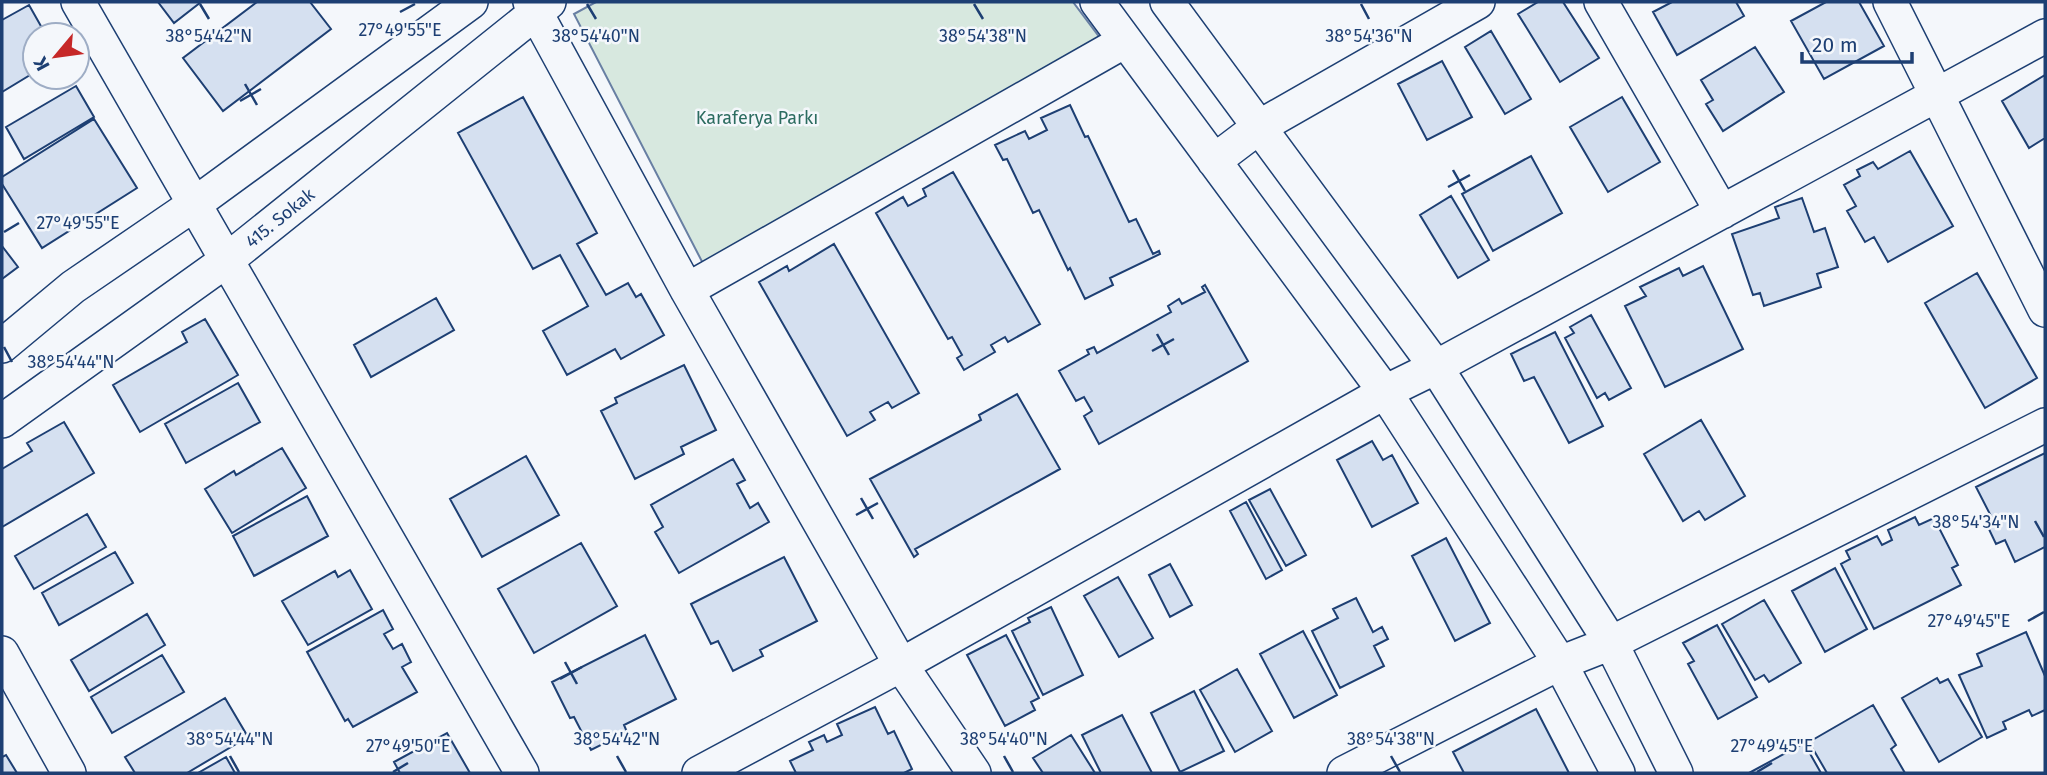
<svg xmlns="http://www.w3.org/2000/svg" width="2047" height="775" font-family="'Fira Sans',sans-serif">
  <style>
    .green { fill: #d7e8df; stroke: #687fa3; stroke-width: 2 }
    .building { fill: #d5e0f0; stroke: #1d3f73; stroke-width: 2 }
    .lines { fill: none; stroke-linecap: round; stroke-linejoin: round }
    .street-casing { stroke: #1d3f73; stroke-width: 36 }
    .street { stroke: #f4f7fb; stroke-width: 33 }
    .ticks { fill: none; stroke: #1d3f73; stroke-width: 2.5 }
    .labels { text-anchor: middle; stroke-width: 5; stroke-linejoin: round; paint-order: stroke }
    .park-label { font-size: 18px; fill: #2c6c60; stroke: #f4f7fb }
    .street-label { font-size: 18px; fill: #1d3f73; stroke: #f4f7fb }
    .ticks-label { font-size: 18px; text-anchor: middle; fill: #1d3f73; stroke: #f4f7fb; stroke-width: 5; stroke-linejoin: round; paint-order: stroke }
  </style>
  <rect width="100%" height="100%" fill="#f4f7fb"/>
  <path class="green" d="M596,2H1073L1109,50L710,277L574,14Z"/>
  <path class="building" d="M158,2H201L174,23Z
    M257,2H310L331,29L223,111L183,58Z
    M1538,2H1563L1599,58L1560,82L1518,14Z
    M1672,2H1736L1744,16L1677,55L1653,12Z
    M1826,2H1859L1884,46L1824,79L1791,21Z
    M29,5L46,35H35V72L2,92V20Z
    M1491,31L1531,99L1505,114L1465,47Z
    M1755,47L1784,92L1723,131L1706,104L1713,100L1701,80Z
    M1442,61L1472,117L1427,140L1398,84Z
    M2045,75V138L2029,148L2002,101Z
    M76,86L94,117L24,159L6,127Z
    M523,97L597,233L577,244L606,295L628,283L636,297L641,294L664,335L621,359L615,349L567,375L543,331L588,306L560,255L533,269L458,133Z
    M1622,97L1660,162L1608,192L1570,127Z
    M1070,105L1085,137L1088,136L1129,222L1136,219L1153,254L1159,251L1160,254L1110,278L1113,285L1085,299L1070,268L1068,270L1039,210L1033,213L1007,159L1003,160L995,145L1025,131L1029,139L1047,130L1041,118Z
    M94,119L137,188L42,248L2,184V177Z
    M1910,151L1953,226L1888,262L1874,237L1865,242L1847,211L1856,206L1844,185L1860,176L1857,170L1873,162L1878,169Z
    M1531,156L1562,213L1493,251L1462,194Z
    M953,172L1040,324L1008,342L1005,337L991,345L995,352L964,370L957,358L962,355L952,337L948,339L876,213L903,197L908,206L926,196L923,189Z
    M1451,196L1489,260L1458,278L1420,215Z
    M1802,198L1814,232L1825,228L1838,267L1817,274L1821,287L1764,306L1760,293L1753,295L1732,234L1779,218L1775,207Z
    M834,244L919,393L892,408L888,402L870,412L875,420L847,436L759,282L787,266L789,271Z
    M2,246L18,267L2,279Z
    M1703,266L1743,349L1665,387L1625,306L1646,296L1640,287L1679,268L1683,276Z
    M1977,273L2037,378L1985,408L1925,303Z
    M1205,285L1248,361L1099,444L1084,416L1092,411L1084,397L1076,401L1059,371L1089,354L1087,350L1094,347L1097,353L1171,312L1168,306L1179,299L1182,304L1205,292L1202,287Z
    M436,298L454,330L371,377L354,345Z
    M1591,315L1631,388L1609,400L1605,393L1597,398L1565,338L1574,333L1570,327Z
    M205,319L238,375L140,432L113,385L187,342L182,332Z
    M1555,332L1603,426L1569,443L1534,377L1524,381L1511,354Z
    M684,365L716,430L681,447L684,454L635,479L601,411L617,403L615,398Z
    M238,383L260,422L186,463L165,424Z
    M1017,394L1060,469L915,549L918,554L914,557L870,479L981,420L979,415Z
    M1701,420L1745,496L1705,520L1699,511L1683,521L1644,454Z
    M64,422L94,473L2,527V469L32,451L27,443Z
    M1372,441L1383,460L1392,455L1418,503L1372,527L1337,460Z
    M282,448L306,488L232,533L205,489L234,471L236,475Z
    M2045,453V547L2015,562L2005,540L1996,544L1987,525L1994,522L1976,487Z
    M526,456L559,515L482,557L450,499Z
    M733,459L745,480L737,484L750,508L758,503L769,522L679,573L655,532L663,527L651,505Z
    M1270,489L1306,555L1286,566L1249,500Z
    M307,496L328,536L254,576L233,536Z
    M1246,502L1282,570L1266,579L1230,511Z
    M87,514L106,547L34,589L15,556Z
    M1915,517L1919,525L1934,518L1958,565L1952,568L1961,585L1874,629L1841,564L1850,559L1846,551L1877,536L1882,545L1892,540L1888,530Z
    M1446,538L1490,623L1455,641L1412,556Z
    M581,543L617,606L534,653L498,589Z
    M115,552L133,583L59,625L42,593Z
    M784,557L817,621L760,650L763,656L733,671L718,641L711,644L691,604Z
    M1170,564L1192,605L1170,617L1149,575Z
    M1835,568L1867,629L1825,652L1792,591Z
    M350,570L372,609L308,645L282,601L335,571L338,577Z
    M1118,577L1153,638L1119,657L1084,596Z
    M1356,598L1373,632L1382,627L1388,639L1374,646L1384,666L1340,688L1312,631L1338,618L1333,609Z
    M1764,600L1801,663L1769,682L1764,675L1755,680L1722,624Z
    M1051,607L1083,675L1043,695L1012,631L1030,622L1028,618Z
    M383,610L393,629L384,634L393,649L402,644L411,662L402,667L417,692L353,727L348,719L345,721L307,652Z
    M147,614L165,645L89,691L71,660Z
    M1717,625L1757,697L1718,719L1688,664L1694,661L1683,643Z
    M1303,631L1337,695L1294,718L1260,654Z
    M2026,632L2045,676V710L2032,716L2029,710L2003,722L2006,729L1987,738L1959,675L1982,666L1977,654Z
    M645,635L676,699L624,725L627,732L591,750L574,717L570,718L552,682Z
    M1006,635L1039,698L1031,702L1035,710L1005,726L967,655Z
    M162,655L184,692L112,733L91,697Z
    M1237,669L1272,731L1235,752L1200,690Z
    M1937,678L1940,683L1948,679L1982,737L1939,762L1902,698Z
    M1194,691L1224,751L1180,772L1151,713Z
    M225,698L248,737L187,773H135L125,757Z
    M1873,705L1896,745L1891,749L1905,773H1827L1809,742Z
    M875,707L888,734L894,731L912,769L904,773H796L790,761L813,750L809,742L824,735L827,742L842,735L837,724Z
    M1536,709L1569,773H1464L1453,752Z
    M1122,715L1152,773H1101L1082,735Z
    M447,733L470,773H400L394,762Z
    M1071,735L1095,773H1043L1033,758Z
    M1804,743L1821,773H1749Z
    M6,755L17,773H2V757Z
    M226,757L235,773H198Z"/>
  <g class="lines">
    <g class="street-casing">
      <path id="street" d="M78,2L522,773
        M530,2L687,290L901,665L974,773
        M1097,2L1385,392L1560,663L1618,773
        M1167,2L1436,367L1611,643L1676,773
        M1601,2L1722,212
        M1890,2L2045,310
        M1214,161L1259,127L1478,2
        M687,290L1125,41
        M2,346L73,287L196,203L471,2
        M2,421L227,260L549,2
        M2,653L69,773
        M699,773L901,665L1385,392L1436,367L2045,36
        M1344,773L1560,663L1611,643L2045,425"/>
    </g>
    <use href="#street" class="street"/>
  </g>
  <path class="ticks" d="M200,4L209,19M587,4L596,19M974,4L983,19M1361,4L1369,19M400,12L415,4M245,84L257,105M240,101L261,89M1453,170L1465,191M1448,187L1470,175M4,232L19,223M1157,334L1169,355M4,347L12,362M1152,351L1174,339M861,498L873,519M856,515L878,503M2035,521L2044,537M2028,621L2044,612M565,662L577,684M560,679L582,667M230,756L239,772M617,756L626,772M1004,756L1013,772M1391,756L1400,772M393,772L408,763M1757,772L1772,763"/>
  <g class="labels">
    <g class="park-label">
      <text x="757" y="124">Karaferya Parkı</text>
    </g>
    <g class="street-label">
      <text transform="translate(280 218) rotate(-39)" y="6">415. Sokak</text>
    </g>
  </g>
  <g class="ticks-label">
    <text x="400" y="36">27°49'55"E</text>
    <text x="209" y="42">38°54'42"N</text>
    <text x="596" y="42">38°54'40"N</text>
    <text x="983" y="42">38°54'38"N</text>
    <text x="1369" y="42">38°54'36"N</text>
    <text x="78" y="229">27°49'55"E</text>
    <text x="71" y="368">38°54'44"N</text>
    <text x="1976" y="528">38°54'34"N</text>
    <text x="1969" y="627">27°49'45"E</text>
    <text x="230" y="745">38°54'44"N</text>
    <text x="617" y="745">38°54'42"N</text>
    <text x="1004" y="745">38°54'40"N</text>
    <text x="1391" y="745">38°54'38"N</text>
    <text x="408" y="752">27°49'50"E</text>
    <text x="1772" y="752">27°49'45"E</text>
  </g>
  <rect width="2047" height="775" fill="none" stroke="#1d3f73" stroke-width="7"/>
  <g transform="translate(56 56) rotate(241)"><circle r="33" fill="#f4f7fb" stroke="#9eadc5" stroke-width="2"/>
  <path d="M0-5L12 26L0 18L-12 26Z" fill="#c62828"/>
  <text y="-10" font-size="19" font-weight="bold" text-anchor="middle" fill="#1d3f73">K</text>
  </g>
  <path d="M1802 52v10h110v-10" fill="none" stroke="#1d3f73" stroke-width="3.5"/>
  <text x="1812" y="52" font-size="21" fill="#1d3f73" stroke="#f4f7fb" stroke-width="5" paint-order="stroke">20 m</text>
</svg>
